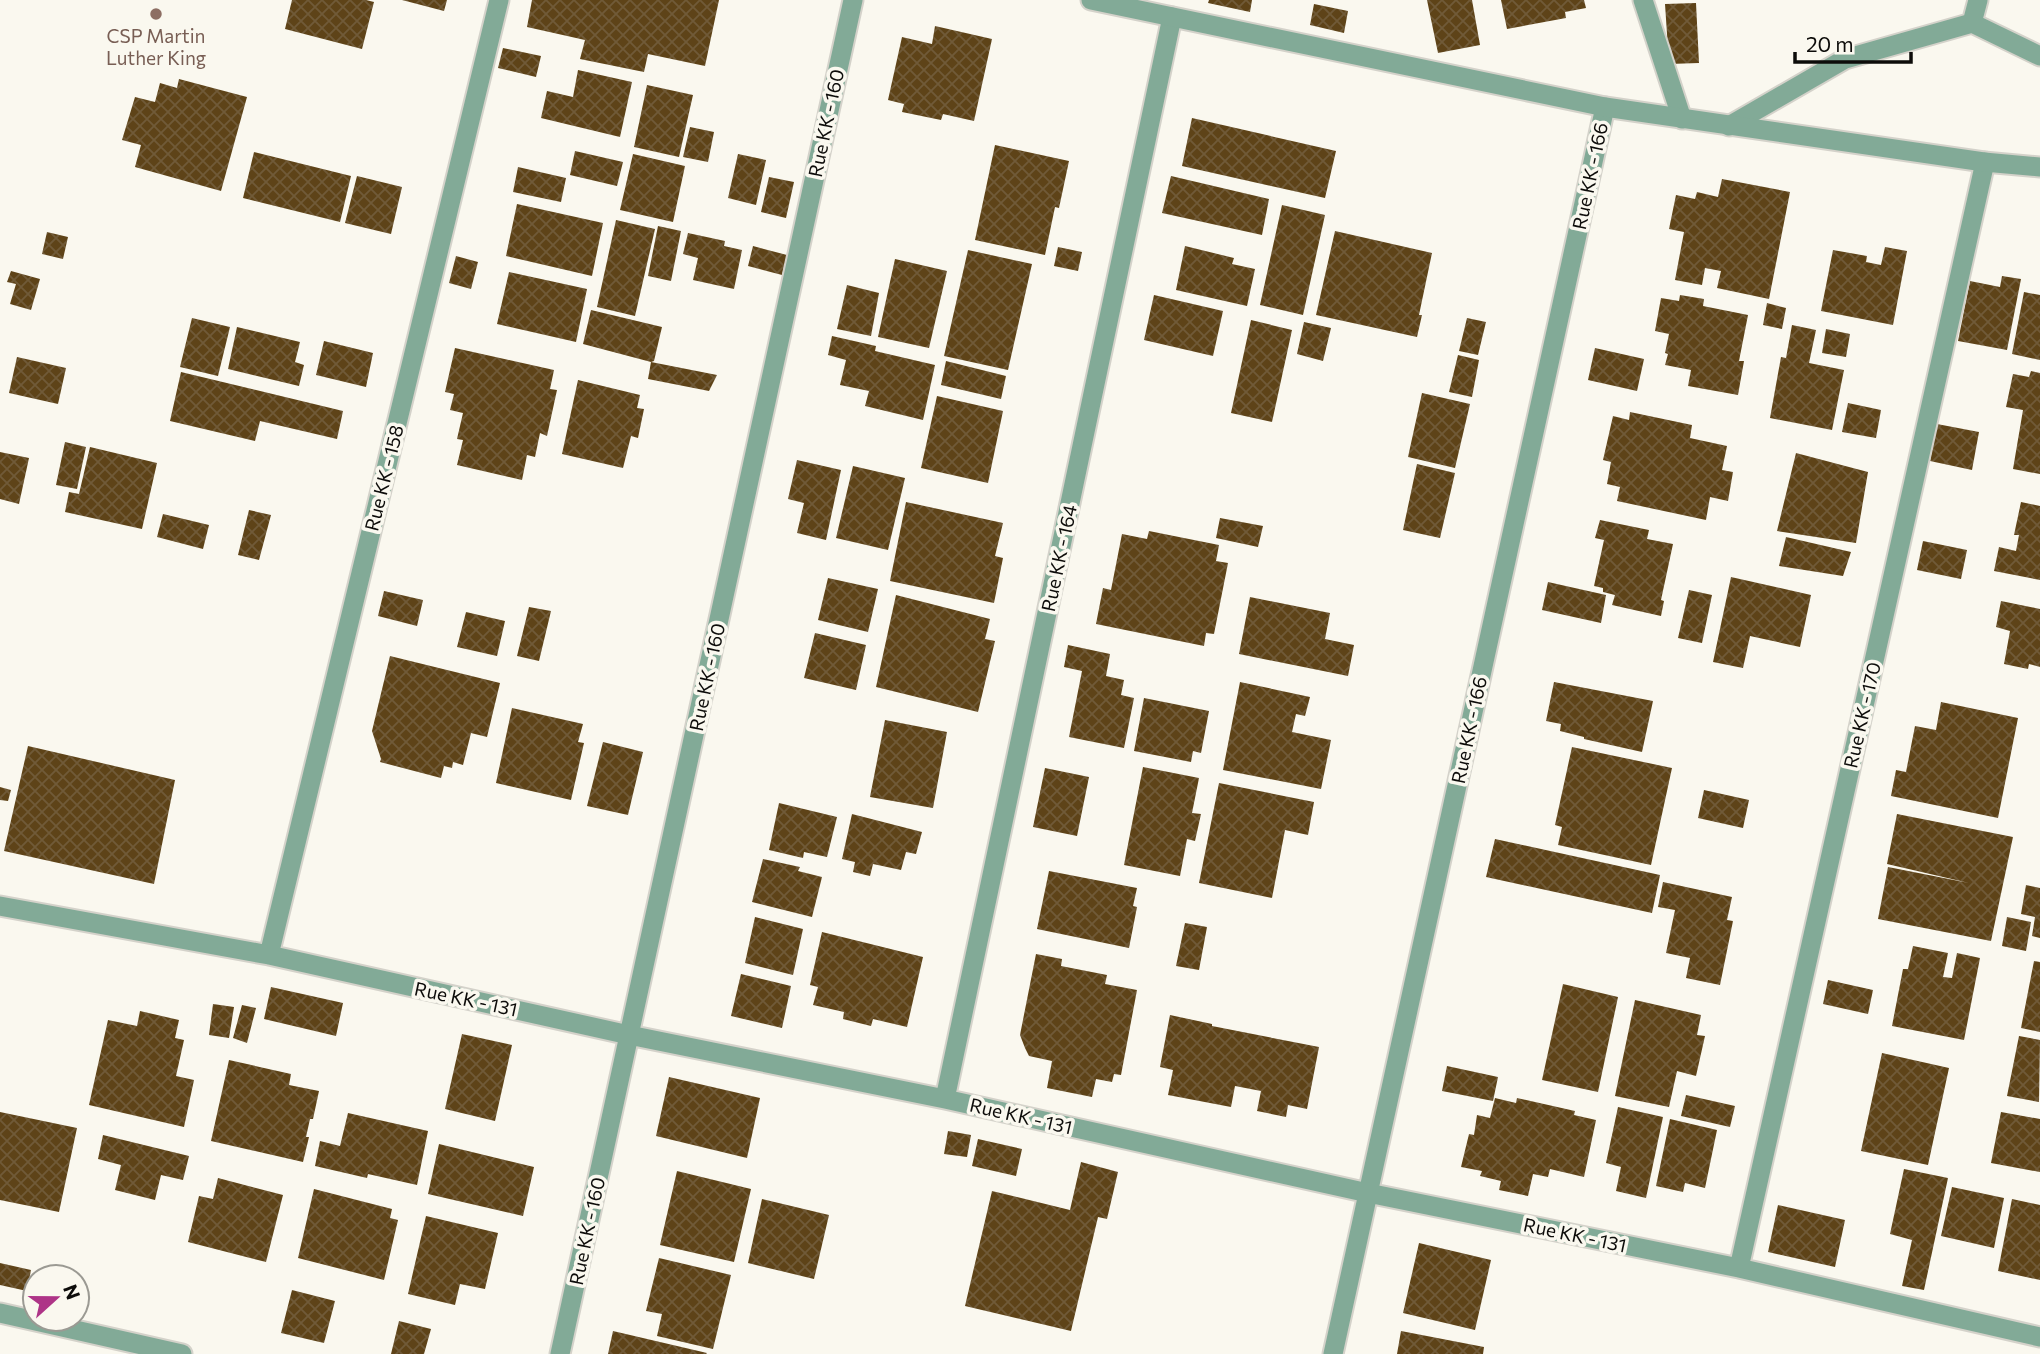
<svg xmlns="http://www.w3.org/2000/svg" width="2040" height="1354" font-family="Commissioner,sans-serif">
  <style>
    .building { fill: url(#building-cross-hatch) }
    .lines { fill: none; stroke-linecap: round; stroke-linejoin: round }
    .minor-casing { stroke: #d4d2ca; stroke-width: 23 }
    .tertiary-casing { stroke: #d4d2ca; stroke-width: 23 }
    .minor { stroke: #82aa97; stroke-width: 19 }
    .tertiary { stroke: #82aa97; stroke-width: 19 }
    .education-dot { fill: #8d6e63; stroke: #faf8ef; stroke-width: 2.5 }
    .labels { text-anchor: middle; stroke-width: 7; stroke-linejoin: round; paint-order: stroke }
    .education-label { font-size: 19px; fill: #785e54; stroke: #faf8ef }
    .street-label { font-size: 19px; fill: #0d0c0a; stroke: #faf8ef }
  </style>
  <defs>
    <pattern id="building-cross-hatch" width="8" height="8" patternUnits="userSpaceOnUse" patternTransform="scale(1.75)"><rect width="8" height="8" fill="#5e4318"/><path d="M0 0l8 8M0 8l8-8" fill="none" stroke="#705a38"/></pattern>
  </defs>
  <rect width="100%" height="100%" fill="#faf8ef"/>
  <path class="building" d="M292,0H366L374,2L362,49L285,29Z
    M402,0H447L444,11Z
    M532,0H719L705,66L648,54L644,72L580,59L585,40L527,27Z
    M1209,0H1252L1250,12L1208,3Z
    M1427,0H1472L1480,45L1438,53Z
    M1501,0H1584L1586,8L1565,12L1566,18L1507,29Z
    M1696,3L1699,63L1669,64L1665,4Z
    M1314,4L1348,11L1344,33L1310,25Z
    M935,26L992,39L974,121L943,114L941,120L902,112L904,104L888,100L902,37L932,44Z
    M503,48L541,56L536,77L498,68Z
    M578,70L632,82L620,137L541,118L547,91L573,97Z
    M179,79L247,97L221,191L135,167L141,145L122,140L135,97L155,102L160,83L177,88Z
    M647,85L693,95L679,157L634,147Z
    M1192,118L1336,151L1325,198L1182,166Z
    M690,127L714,132L708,162L683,157Z
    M995,145L1069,161L1059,208L1055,207L1045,255L975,240Z
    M575,151L623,162L617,186L570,175Z
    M254,152L351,176L340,222L243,198Z
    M633,154L685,166L673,222L620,210Z
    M738,154L766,160L756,205L728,198Z
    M518,167L566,178L561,202L513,192Z
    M357,176L402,187L391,234L345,223Z
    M1171,176L1269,199L1262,235L1162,213Z
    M769,177L794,182L786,218L761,212Z
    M1722,179L1790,192L1769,299L1717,288L1721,271L1705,268L1702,285L1675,280L1684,232L1669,229L1676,195L1695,199L1697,192L1718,197Z
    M517,204L603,223L592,276L506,256Z
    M1282,205L1325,215L1303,315L1260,305Z
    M616,220L655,229L635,316L597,307Z
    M658,226L681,231L671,281L648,276Z
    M1335,231L1432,253L1419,315H1422L1417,337L1316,315Z
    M47,232L68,237L63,259L42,254Z
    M688,233L725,241L724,246L742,250L734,289L693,280L698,258L683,254Z
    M753,246L787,255L782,275L748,266Z
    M1185,246L1234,258L1232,264L1255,269L1247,306L1176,290Z
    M1058,247L1082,252L1078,271L1054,266Z
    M1885,247L1907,251L1893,325L1821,311L1833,250L1867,256L1866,262L1881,265Z
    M968,250L1032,264L1008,370L944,356Z
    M456,256L478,262L471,289L449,283Z
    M895,259L947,271L929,348L878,337Z
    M11,271L40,279L31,310L10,304L16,284L7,282Z
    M509,272L587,289L576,342L497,324Z
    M2002,276L2021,279L2007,350L1958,341L1970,281L2000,287Z
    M847,285L879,293L871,336L837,329Z
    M2024,292L2040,295V360L2012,354Z
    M1154,295L1223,311L1213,356L1144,340Z
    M1680,295L1704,299L1703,306L1748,315L1739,361H1744L1738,395L1688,386L1691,370L1665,365L1668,354L1665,353L1669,334L1655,331L1661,298L1679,301Z
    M1767,303L1786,308L1782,329L1763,325Z
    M591,310L662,327L654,361L651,362L583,344Z
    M192,318L230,327L218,376L180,367Z
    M1467,318L1486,322L1478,355L1459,351Z
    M1251,320L1292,330L1272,422L1231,413Z
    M1304,322L1331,328L1323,361L1297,354Z
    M1792,325L1816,330L1809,363L1844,370L1832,430L1770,418L1781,357L1786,358Z
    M237,327L300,342L295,362L304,365L299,386L228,369Z
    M1826,329L1850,334L1846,357L1822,353Z
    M832,336L876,346L875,351L935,365L923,420L865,406L869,391L840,385L846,360L828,355Z
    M324,341L373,353L366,387L316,375Z
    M455,348L554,370L550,389L557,390L547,436L540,433L535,457L527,455L522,480L457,465L463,440L457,439L463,413L450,410L454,394L445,392Z
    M1595,348L1644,359L1637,391L1588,380Z
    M1458,355L1479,360L1472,397L1449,392Z
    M17,357L66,368L58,404L9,393Z
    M946,361L1006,376L1001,399L941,385Z
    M651,362L717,375L709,391L648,379Z
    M2031,371L2040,373V474L2013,469L2023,410L2006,407L2013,374L2029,377Z
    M181,372L343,411L337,439L260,421L255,441L170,421Z
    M578,380L640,395L637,408L644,409L638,438L631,436L623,468L562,454Z
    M1422,393L1470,404L1455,468L1408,457Z
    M937,396L1003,411L988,483L921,468Z
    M1848,403L1881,410L1876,438L1842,432Z
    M1630,412L1692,425L1690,438L1727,446L1722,470L1733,472L1728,501L1710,497L1706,520L1617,501L1620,487L1607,484L1611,462L1603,460L1613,416L1629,420Z
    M1937,424L1979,432L1972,470L1930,461Z
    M65,442L86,447L77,489L56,485Z
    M90,447L157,463L142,529L65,512L69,492L79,494Z
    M0,452L29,458L19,504L0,499Z
    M1796,453L1868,472L1856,543L1777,531Z
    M797,460L841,470L826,540L797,533L804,503L788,499Z
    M1417,464L1455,473L1440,538L1403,530Z
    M853,466L905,478L888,550L836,538Z
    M906,502L1003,523L995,556L1003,558L994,603L890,581Z
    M2021,502L2040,506V580L1994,571L1999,547L2016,551L2019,535H2014Z
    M249,510L271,515L259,560L238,555Z
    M163,514L209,525L203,549L157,537Z
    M1220,518L1263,526L1258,547L1216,538Z
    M1600,520L1649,530L1647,539L1673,544L1661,600L1664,601L1661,616L1612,605L1615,595L1603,592V588L1594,586L1604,540L1595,538Z
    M1149,531L1219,545L1216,561L1228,563L1214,634L1206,633L1204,646L1096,624L1103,588L1111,590L1122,534L1147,539Z
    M1786,537L1851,552L1843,576L1779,566Z
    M1923,541L1967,550L1961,579L1917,570Z
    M1731,577L1811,595L1800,647L1750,636L1743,668L1713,662Z
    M828,578L878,589L868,632L818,620Z
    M1548,582L1606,595L1601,623L1542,610Z
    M1689,590L1712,595L1702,643L1678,638Z
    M384,591L423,600L417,626L378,616Z
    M896,595L990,619L985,639L995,641L978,712L876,687Z
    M1250,597L1330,613L1325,639L1354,645L1348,676L1239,654Z
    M2001,601L2040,609V667L2029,664L2028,669L2004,664L2010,631L1996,627Z
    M529,607L551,611L539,661L517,656Z
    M466,612L505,621L497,656L457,647Z
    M815,633L866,645L856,690L804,678Z
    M1068,645L1110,654L1106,676L1124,680L1121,695L1134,698L1124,748L1069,737L1082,671L1064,667Z
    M390,656L500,683L487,737L471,733L463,765L453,762L452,768L444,766L441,778L380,762L381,759L372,731Z
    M1240,682L1310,697L1305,716L1296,714L1292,732L1331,740L1321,789L1223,770Z
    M1554,682L1653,701L1642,752L1584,739V737L1560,731L1561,724L1546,721Z
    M1144,698L1209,711L1201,753L1193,751L1191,762L1134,751Z
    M1941,702L2018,718L1998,818L1891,796L1896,770L1906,772L1915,726L1936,730Z
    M512,708L583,724L578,742L584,743L571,800L496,783Z
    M885,720L947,732L933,808L870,797Z
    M603,742L643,752L628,815L587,806Z
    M28,746L175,780L154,884L4,851Z
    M1572,747L1672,768L1651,865L1558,845L1562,827L1555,825Z
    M1143,767L1199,778L1192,813L1201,814L1195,841L1187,839L1180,876L1124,865Z
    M1045,768L1089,777L1077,836L1033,827Z
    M1219,783L1314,802L1308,835L1285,830L1272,898L1199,883Z
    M0,787L11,790L8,801L0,800Z
    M1704,790L1749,800L1743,828L1698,818Z
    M779,803L837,817L827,857L804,852L803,858L769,850Z
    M852,814L922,832L916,854L906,852L901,870L873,864L870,876L853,872L855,862L842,859Z
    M1897,814L2013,837L1991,941L1878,919L1888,867L1969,883L1887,864Z
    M1495,839L1660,875L1652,913L1486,877Z
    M763,859L800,867L798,871L822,877L812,917L752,902Z
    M1049,871L1137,888L1133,906L1137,907L1129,948L1037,929Z
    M1663,882L1732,897L1727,920L1733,921L1720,985L1686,978L1690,958L1666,953L1675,910L1658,907Z
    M2026,885L2040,888V938L2032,936L2035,917L2021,914Z
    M755,917L803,929L793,975L745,963Z
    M2007,917L2031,922L2026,951L2002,946Z
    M1185,923L1207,927L1199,970L1176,966Z
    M822,932L923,957L907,1027L873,1019L871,1026L843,1019L844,1012L813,1005L818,987L810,985Z
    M1913,946L1948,953L1943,977L1952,978L1957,953L1980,958L1964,1040L1892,1026L1903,969H1908Z
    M1036,954L1062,959L1061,966L1107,975L1105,984L1137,990L1121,1075L1114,1074L1112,1082L1096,1079L1092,1097L1047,1088L1052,1061L1029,1056L1025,1048L1020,1035Z
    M2034,961L2040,962V1032L2021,1028Z
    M741,974L791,986L782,1028L731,1016Z
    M1828,980L1873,990L1868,1014L1823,1004Z
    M1563,984L1618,997L1598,1092L1542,1080Z
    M271,987L343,1003L336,1036L264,1019Z
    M1635,1000L1701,1015L1697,1035L1705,1036L1696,1076L1677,1071L1669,1107L1615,1096Z
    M213,1004L234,1007L229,1038L209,1035Z
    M242,1005L256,1008L247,1043L233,1038Z
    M140,1011L179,1020L175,1038L184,1040L176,1076L194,1080L184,1127L89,1105L108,1020L137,1026Z
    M1170,1015L1212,1024V1026L1319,1047L1307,1109L1288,1105L1286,1117L1257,1111L1261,1091L1235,1086L1231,1107L1168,1095L1173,1070L1160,1067Z
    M462,1034L512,1045L495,1121L445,1109Z
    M2019,1036L2040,1040L2039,1102L2007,1096Z
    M1882,1053L1949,1068L1928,1165L1861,1151Z
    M229,1060L291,1074L289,1085L319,1091L313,1119H310L306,1137H309L303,1162L211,1141Z
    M1447,1066L1498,1077L1493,1101L1442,1091Z
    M669,1077L760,1098L747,1158L656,1136Z
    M1686,1095L1735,1106L1730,1127L1681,1116Z
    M1495,1098L1516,1103L1517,1098L1575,1111L1574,1115L1596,1120L1584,1177L1550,1169L1548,1177L1533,1174L1528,1196L1499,1190L1501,1181L1480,1176L1482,1171L1461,1167L1469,1134L1474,1135L1477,1115L1490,1118Z
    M1618,1107L1663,1117L1646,1198L1616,1191L1621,1167L1606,1163Z
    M0,1112L77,1128L59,1212L0,1200Z
    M2001,1112L2040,1119V1172L1991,1163Z
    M348,1113L428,1131L417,1185L368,1174L367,1178L315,1166L320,1141L340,1146Z
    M1670,1119L1717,1130L1705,1188L1685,1183L1683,1192L1656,1186Z
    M948,1131L971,1135L967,1157L944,1154Z
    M103,1135L189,1156L183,1180L161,1175L155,1200L115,1190L121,1165L98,1159Z
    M978,1139L1022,1149L1016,1176L972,1166Z
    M439,1144L534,1167L523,1216L428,1194Z
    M1081,1162L1118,1172L1107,1219L1098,1217L1071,1331L965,1306L992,1191L1070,1210Z
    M1904,1169L1948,1178L1924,1290L1902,1286L1912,1240L1890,1234Z
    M677,1171L751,1189L734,1262L660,1245Z
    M218,1178L283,1195L266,1262L188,1242L199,1196L213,1199Z
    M1952,1187L2004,1198L1994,1248L1941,1236Z
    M314,1189L392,1209L390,1218L398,1220L384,1280L298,1258Z
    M762,1199L829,1215L814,1279L748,1263Z
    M2012,1199L2040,1205V1280L1998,1271Z
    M1778,1205L1845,1220L1835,1267L1768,1252Z
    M426,1216L498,1233L485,1289L460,1284L455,1305L408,1294Z
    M1419,1243L1491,1260L1475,1330L1403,1313Z
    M659,1258L731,1275L713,1349L657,1336L662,1314L646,1311Z
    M0,1263L31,1270L27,1291L0,1285Z
    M292,1290L335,1301L324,1343L281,1333Z
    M399,1321L431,1329L424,1354H391Z
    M613,1331L707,1353L706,1354H608Z
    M1401,1331L1484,1347L1483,1354H1397Z"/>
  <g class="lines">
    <g class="minor-casing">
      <path id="minor" d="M1643,0L1682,119
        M1972,23L2040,56
        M1729,126L1845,59L1972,23L1978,0
        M0,906L269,955L629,1035L945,1099L1368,1193L1739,1268L2040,1337
        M269,955L499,0
        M945,1099L1172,17
        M1739,1268L1985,162
        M0,1313L182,1354
        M560,1354L853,0
        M1333,1354L1605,107"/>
    </g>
    <g class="tertiary-casing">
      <path id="tertiary" d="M1091,0L1605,107L1984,162L2040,167"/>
    </g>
    <use href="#minor" class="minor"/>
    <use href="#tertiary" class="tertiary"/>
  </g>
  <circle class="education-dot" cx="156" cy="14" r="7"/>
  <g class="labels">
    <g class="education-label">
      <text x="156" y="43">CSP Martin<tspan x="156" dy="22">Luther King</tspan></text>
    </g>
    <g class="street-label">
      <text transform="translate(826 123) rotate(-78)" y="7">Rue KK - 160</text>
      <text transform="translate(1590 176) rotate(-78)" y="7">Rue KK - 166</text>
      <text transform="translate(384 478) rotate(-76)" y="7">Rue KK - 158</text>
      <text transform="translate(1059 558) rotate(-78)" y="7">Rue KK - 164</text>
      <text transform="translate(707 677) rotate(-78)" y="7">Rue KK - 160</text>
      <text transform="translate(1862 715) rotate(-77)" y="7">Rue KK - 170</text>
      <text transform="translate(1469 730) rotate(-78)" y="7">Rue KK - 166</text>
      <text transform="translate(466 999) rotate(12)" y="7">Rue KK - 131</text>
      <text transform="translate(1021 1116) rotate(13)" y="7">Rue KK - 131</text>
      <text transform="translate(587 1231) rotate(-78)" y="7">Rue KK - 160</text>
      <text transform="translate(1575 1235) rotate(12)" y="7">Rue KK - 131</text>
    </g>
  </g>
  <g transform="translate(56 1298) rotate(69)"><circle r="33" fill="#faf8ef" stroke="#9b9a93" stroke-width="2"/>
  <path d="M0-5L12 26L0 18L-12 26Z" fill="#ae3487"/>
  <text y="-10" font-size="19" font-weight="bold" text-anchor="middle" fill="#0d0c0a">N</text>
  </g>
  <path d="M1795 52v10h116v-10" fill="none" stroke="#0d0c0a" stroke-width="3.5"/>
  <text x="1806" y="52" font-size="21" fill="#0d0c0a" stroke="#faf8ef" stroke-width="5" paint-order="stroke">20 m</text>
</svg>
